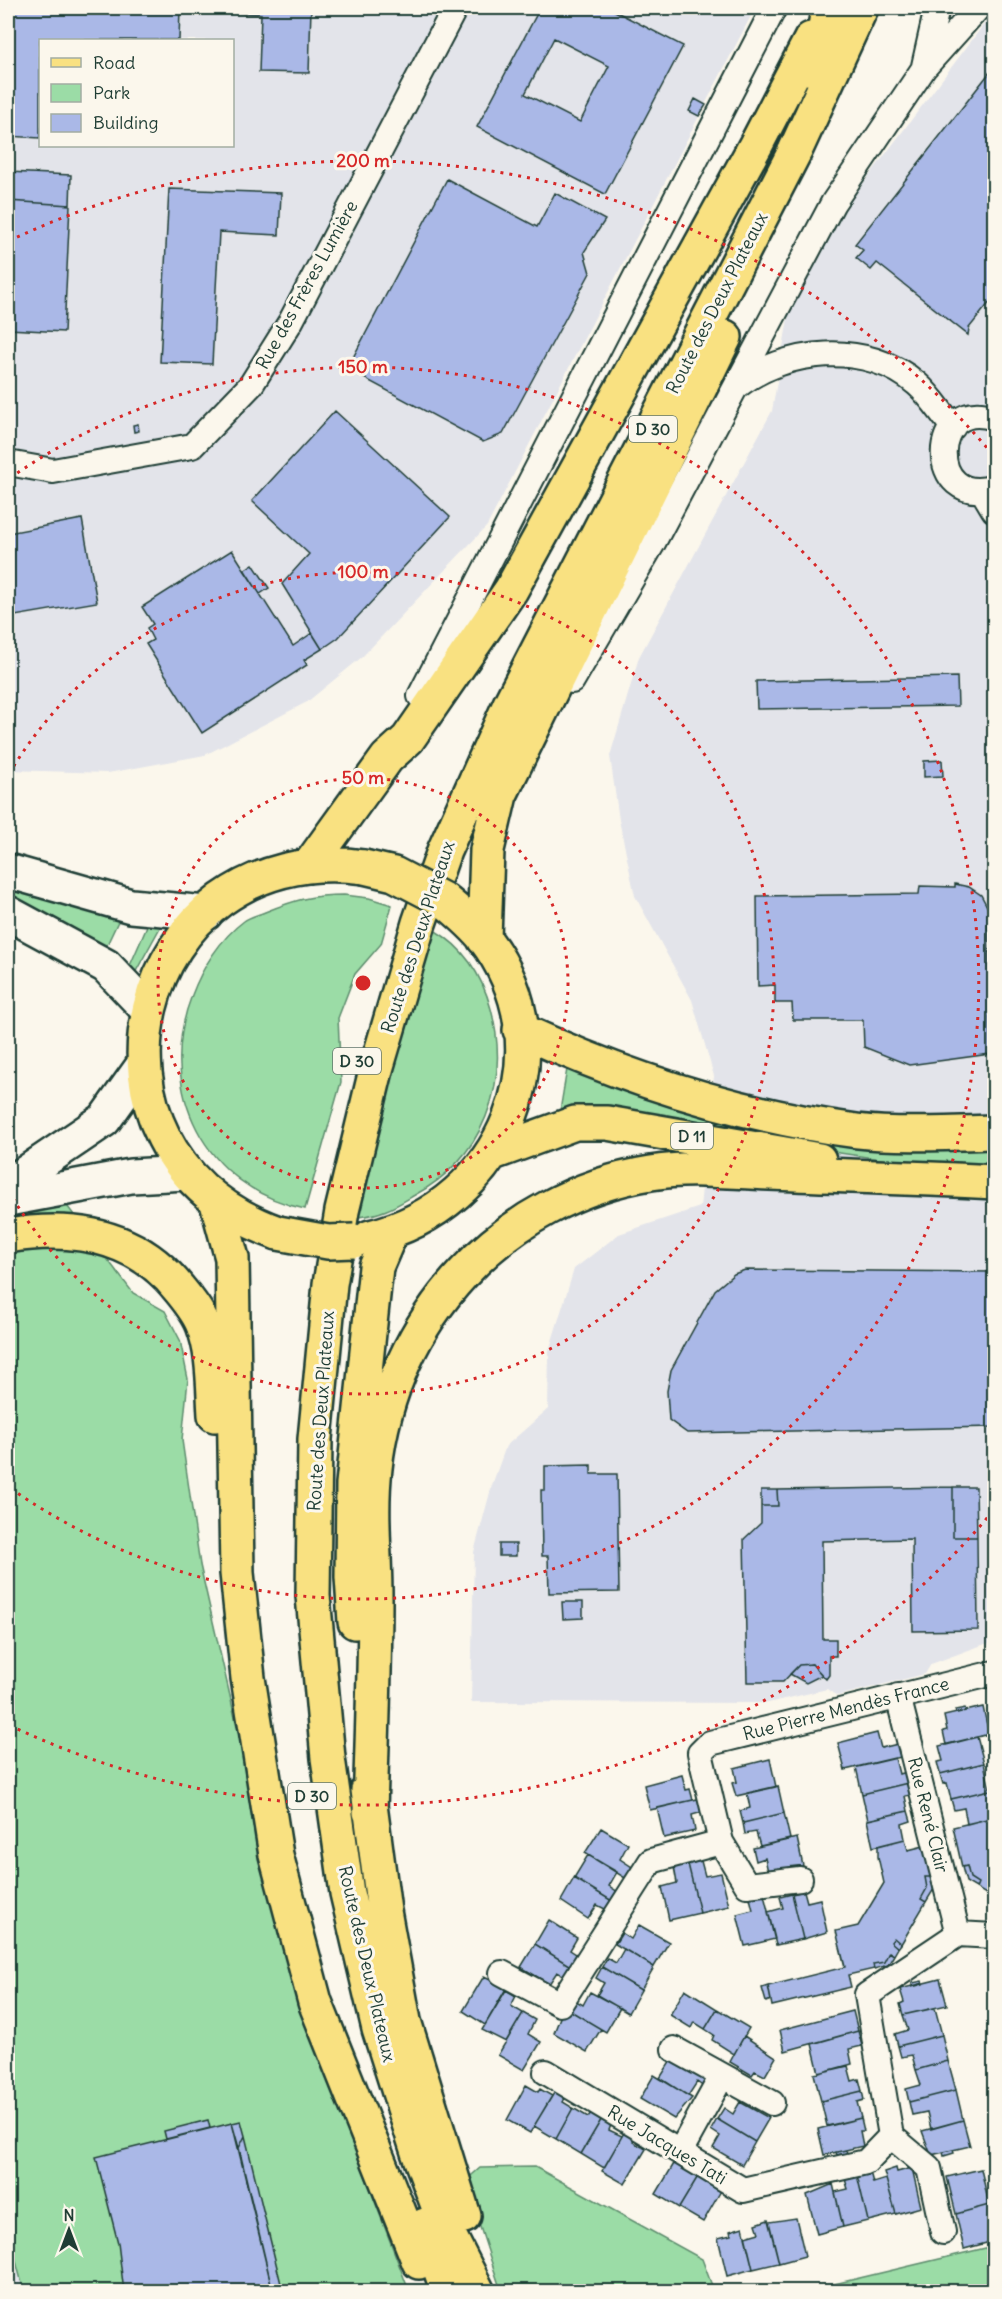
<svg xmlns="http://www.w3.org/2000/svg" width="1002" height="2299" font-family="Delius,sans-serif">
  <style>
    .built { fill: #e3e4ea; fill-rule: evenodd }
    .green { fill: #9bdca6; stroke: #5d8c6d; stroke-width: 1.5 }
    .building { fill: #aab8e7; stroke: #1f3d34; stroke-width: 1.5; fill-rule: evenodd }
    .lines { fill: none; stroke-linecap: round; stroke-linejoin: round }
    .minor-casing { stroke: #1f3d34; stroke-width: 28 }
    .secondary-casing { stroke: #1f3d34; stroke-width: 38 }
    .primary-casing { stroke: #1f3d34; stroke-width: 38 }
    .minor { stroke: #fbf7ec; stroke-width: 24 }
    .secondary { stroke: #fbf7ec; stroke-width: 33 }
    .primary { stroke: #f9e181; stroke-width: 33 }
    .primary-bridge-casing { stroke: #1f3d34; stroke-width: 38; stroke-linecap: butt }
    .primary-bridge { stroke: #f9e181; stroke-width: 33 }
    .ring { fill: none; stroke: #d62828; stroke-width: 3; stroke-dasharray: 3 6 }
    .labels { text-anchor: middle; stroke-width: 6; stroke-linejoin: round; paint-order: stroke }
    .shield { fill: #fbf7ec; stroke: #61756b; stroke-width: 1.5 }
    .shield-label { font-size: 16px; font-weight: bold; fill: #1f3d34 }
    .street-label { font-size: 18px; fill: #1f3d34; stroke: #fbf7ec }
    .centre { fill: #d62828; stroke: #fbf7ec; stroke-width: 3 }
    .ring-label { font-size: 18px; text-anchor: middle; font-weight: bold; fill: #d62828; stroke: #fbf7ec; stroke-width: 6; stroke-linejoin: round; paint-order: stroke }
  </style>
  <rect width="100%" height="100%" fill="#fbf7ec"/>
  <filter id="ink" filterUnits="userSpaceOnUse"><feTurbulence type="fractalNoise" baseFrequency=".0167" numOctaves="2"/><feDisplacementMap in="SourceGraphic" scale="12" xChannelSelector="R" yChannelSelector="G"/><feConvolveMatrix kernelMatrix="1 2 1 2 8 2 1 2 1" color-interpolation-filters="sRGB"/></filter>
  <g filter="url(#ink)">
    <path class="built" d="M8,8H755L487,526L362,657L307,702L205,755L108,773L8,770ZM40,40H232V146H40Z
      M994,11V1645L985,1644L931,1664L925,1674L837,1696L827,1689L768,1703L471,1702L474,1552L492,1485L506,1446L548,1409L549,1351L574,1269L619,1234L700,1207L714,1076L692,1000L635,896L619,820L610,756L639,657L772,411L796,272Z
      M8,2232L24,2291H8Z"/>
    <path class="green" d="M8,883L121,915L104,951L8,902Z
      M344,895L369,898L392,905L381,944L355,974L338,1018L341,1082L305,1209C205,1188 155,1090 192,995C202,968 220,939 244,921C249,917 258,915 265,912C295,900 311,895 344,895Z
      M150,920L162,924L135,973L128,970Z
      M434,930C465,948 482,975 491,1009C511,1085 483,1159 413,1196C394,1207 381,1215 358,1217L376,1124Z
      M567,1069L700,1112L994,1146V1166L900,1162L560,1111Z
      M50,1199L68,1207L133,1293L165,1311L180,1340L188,1379L182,1440L200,1565L302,2010L409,2291H24L8,2232V1205Z
      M535,2167L702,2259L714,2291H501L465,2181L480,2168Z
      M994,2246V2291H805Z"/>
    <path class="building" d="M8,8H180L179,40H40V138L8,136V143Z
      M180,8H311L309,73L259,72L261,14L180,11Z
      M540,8H609L683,46L605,194L477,127ZM554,38L609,66L580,122L525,94Z
      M994,67V297L969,328L968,335L877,263L871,270L856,258L863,250L855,244Z
      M695,99L706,105L699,116L689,111Z
      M8,172L71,175L70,205L8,201Z
      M447,179L537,227L555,193L605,220L584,252L590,273L503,434L483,442L347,369Z
      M169,189L281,193L279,235L219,232L212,364L160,362Z
      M8,201L70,205L64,332L8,329Z
      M335,411L450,517L338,638L322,649L282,584L309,554L252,501Z
      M138,424L139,431L134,432L133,425Z
      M82,519L97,602L15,616L8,572V533Z
      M232,550L293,646L312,633L322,649L304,660L307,665L202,733L146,644L153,640L147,628L153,624L142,607Z
      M253,564L269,588L260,594L244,570Z
      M957,677L958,706L757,709L756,681Z
      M942,760L943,776L924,777V761Z
      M955,884L969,887L981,895L990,912L988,913L990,1054L909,1065L864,1047L863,1020H793L792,1003H775V985L758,986L757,896L919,894L920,886L955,887Z
      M745,1270L994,1272V1427L687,1433L669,1420L667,1391L671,1370L715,1290L734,1274Z
      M591,1465V1474H617L619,1592L549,1593L548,1556H542L541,1490H545V1466Z
      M953,1487H976L977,1537H953Z
      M953,1487V1537H977L978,1630L913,1631L912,1539L822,1541L823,1639H836V1656H829V1675L826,1679L812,1664L799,1665L783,1682H747L744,1539L761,1523V1506H778L777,1490Z
      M761,1490H777L778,1506H761Z
      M499,1544H516V1556H499Z
      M562,1602H583V1618L563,1619Z
      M812,1664L822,1675L806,1683L790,1674L799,1665Z
      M983,1707L989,1734L946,1745L943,1731L947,1730L944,1716Z
      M965,1708L966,1711L956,1713L955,1710Z
      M877,1733L881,1748L898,1744L901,1757L845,1770L838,1743Z
      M977,1737L984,1763L940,1774L937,1762L943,1761L939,1746Z
      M895,1758L899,1774L905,1772L908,1783L862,1794L856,1767Z
      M770,1759L776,1787L736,1796L732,1783L737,1782L734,1768Z
      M984,1763L990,1790L951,1799L947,1783L943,1784L940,1774Z
      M682,1775L686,1790L690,1789L693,1800L650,1810L644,1785Z
      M908,1783L911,1795L905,1796L908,1811L868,1820L862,1794Z
      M778,1786L784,1813L743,1823L740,1811L750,1808L747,1793Z
      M994,1789V1817L967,1824L964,1808L954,1810L951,1799Z
      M702,1798L706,1811L692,1815L695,1831L664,1838L657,1808Z
      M908,1811L911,1821L902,1824L905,1839L873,1847L867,1820Z
      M784,1813L790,1839L760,1846L756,1832L745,1834L743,1823Z
      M992,1818L994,1828V1899L976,1888L978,1883L970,1878L967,1866L962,1867L953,1827Z
      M601,1828L628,1844L620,1859L632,1867L625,1878L585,1853Z
      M797,1838L803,1866L768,1872L765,1858L756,1861L753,1848Z
      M905,1839L908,1850L924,1846L931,1877H925L927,1888L921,1899L926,1902L901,1944L894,1938L891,1942L898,1948L894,1955L889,1952L884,1962L873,1964L874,1969L848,1975L851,1987L772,2006L768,1986L845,1967L836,1931L858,1926L884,1883L878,1857V1846Z
      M588,1855L617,1872L609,1886L618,1892L612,1901L574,1878Z
      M701,1861L705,1876L721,1873L729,1906L700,1913L688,1864Z
      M688,1864L700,1913L669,1920L662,1887L677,1883L674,1867Z
      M967,1866L970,1878L978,1883L976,1888L966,1882L962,1867Z
      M925,1877H931L934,1889L926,1902L921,1899L927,1888Z
      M574,1878L612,1901L607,1910L597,1905L588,1919L561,1901Z
      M763,1891L775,1939L745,1946L737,1914L753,1910L749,1894Z
      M804,1891L807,1902L820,1899L827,1932L803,1939L792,1894Z
      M792,1894L803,1939L776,1945L768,1912L783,1908L780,1897Z
      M549,1920L577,1938L570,1950L579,1956L572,1967L535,1944Z
      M639,1925L669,1942L654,1967L615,1944L622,1933L631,1939Z
      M894,1938L901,1944L898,1948L891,1942Z
      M535,1944L572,1967L567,1977L557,1972L549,1984L521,1967Z
      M624,1949L654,1967L641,1990L602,1967L607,1958L616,1963Z
      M889,1952L894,1955L888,1965L874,1969L873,1964L884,1962Z
      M602,1967L641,1990L628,2013L597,1995L604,1983L596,1978Z
      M484,1976L507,1987L485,2025L463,2011Z
      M940,1979L947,2005L903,2015L900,2004L904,2002L900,1989Z
      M922,1981L923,1984L912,1987V1983Z
      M768,1986L771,2000L766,2002L762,1988Z
      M685,1989L717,2009L705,2029L694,2022L691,2028L670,2015Z
      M506,1990L516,1996L511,2006L523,2013L506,2042L482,2030Z
      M590,1992L620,2008L606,2032L567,2009L573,1999L583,2005Z
      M564,2007L601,2029L587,2052L554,2033Z
      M935,2008L942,2035L898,2046L895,2034L908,2030L903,2015Z
      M717,2009L749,2028L734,2054L712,2040L714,2035L705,2029Z
      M853,2011L858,2031L785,2051L780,2030Z
      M523,2013L535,2020L528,2034L541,2042L524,2070L498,2055Z
      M858,2031L862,2046L849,2049L852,2064L819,2073L812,2044Z
      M942,2035L948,2061L916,2070L912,2055L901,2057L898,2046Z
      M744,2036L776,2057L765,2076L755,2071L752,2075L730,2062Z
      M674,2056L711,2077L705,2088L697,2082L688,2096L660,2078Z
      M948,2061L956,2090L909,2102L906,2089L921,2085L916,2070Z
      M848,2066L852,2081L859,2079L862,2091L821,2101L814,2074Z
      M654,2075L692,2098L674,2119L640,2099Z
      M526,2085L538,2092L540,2089L552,2096L530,2133L507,2120Z
      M557,2088L567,2094L563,2102L573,2108L556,2139L534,2126Z
      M956,2090L963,2120L931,2129L927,2112L912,2115L909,2102Z
      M862,2091L864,2100L857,2102L861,2118L827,2126L821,2101Z
      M740,2102L769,2118L755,2142L717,2119L724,2108L733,2114Z
      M573,2108L588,2117L594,2109L604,2115L581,2154L556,2139Z
      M604,2115L613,2120L609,2130L622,2136L604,2168L581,2154Z
      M861,2118L864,2131H860L863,2146L824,2155L818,2129Z
      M717,2119L755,2142L742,2165L713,2148L720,2136L711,2130Z
      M208,2120L210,2128L166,2139L164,2131Z
      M963,2120L970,2146L931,2155L922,2131Z
      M241,2121L245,2136L239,2148L232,2123Z
      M232,2123L273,2292H124L118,2243L96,2157Z
      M625,2131L634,2138L633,2142L646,2149L625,2184L602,2171Z
      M245,2136L283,2292H273L239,2148Z
      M846,2150L847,2153L837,2155L836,2152Z
      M953,2150L954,2153L944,2156L943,2152Z
      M675,2162L700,2173L679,2208L656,2194Z
      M896,2168L897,2172L912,2168L921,2207L896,2214L884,2172Z
      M981,2169L989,2205L956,2214L947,2177Z
      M870,2172L873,2183L886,2179L896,2214L868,2221L857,2175Z
      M700,2173L722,2189L703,2222L679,2208Z
      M857,2175L868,2221L843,2227L835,2192L848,2189L845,2179Z
      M833,2184L843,2227L817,2234L807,2195Z
      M989,2205L994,2241L964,2249L956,2214Z
      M796,2218L805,2256L779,2263L769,2222Z
      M768,2220L779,2263L753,2269L745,2237L759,2233L756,2224Z
      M743,2227L753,2269L727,2276L718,2238L731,2235L730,2231Z"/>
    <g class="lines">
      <g class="minor-casing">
        <path id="minor" d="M924,66L937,8
          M736,387C785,348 867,340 917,384C931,396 941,413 953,427
          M994,418C928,395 926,510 994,487
          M8,463L53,471L192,446L251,385L291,321L455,8
          M982,490L994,510
          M572,681L653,543L833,203L924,68L978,8
          M420,696L774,8
          M898,1696L958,1934
          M721,1842L747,1885L800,1879
          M502,1973L560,2004L651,1861L721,1842L700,1753L710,1743L994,1673
          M674,2049L772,2103
          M546,2072L743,2190L866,2162L891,2136L867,1995L958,1934L994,1936
          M891,2136L929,2168L943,2232
          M680,2152L722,2076"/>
      </g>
      <g class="secondary-casing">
        <path id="secondary" d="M8,871L131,906L206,913
          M8,913L106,966L148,1010
          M8,1185L104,1120L144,1064
          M8,1199L131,1176L186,1173"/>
      </g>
      <g class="primary-casing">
        <path id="primary" d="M812,69L823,46L826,21L831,8
          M309,866L387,758L408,739L511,590L758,141L811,39
          M484,939L487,850L500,795L725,337
          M520,1030C629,1080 738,1115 857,1131C899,1136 952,1133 994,1132
          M493,1153L575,1123H607L819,1160
          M217,1203L232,1258L237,1573L248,1678L276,1855L315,2002L419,2262
          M278,1233C53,1152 132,836 364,867
          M8,1236C74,1225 137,1235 180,1290C189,1301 198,1312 203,1325C214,1353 213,1385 215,1415
          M370,1237C504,1206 570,1050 484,938C472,923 458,912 444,900
          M355,1622L352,1577L353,1484L376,1267L391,1232
          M368,1790L384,1911L404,2021L464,2216
          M370,1812C372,1740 375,1669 375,1597C375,1555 370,1510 375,1468C391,1318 502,1197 651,1173C691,1166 729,1172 769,1173C844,1176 919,1178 994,1182
          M425,2225L448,2292
          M478,2292L449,2235L418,2152L379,2029L347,1893L328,1758L313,1596L315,1439L330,1284L342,1211L377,1066L419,923L444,851L510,704L795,151L861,8"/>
      </g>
      <use href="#minor" class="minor"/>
      <use href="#secondary" class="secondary"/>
      <use href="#primary" class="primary"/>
      <g class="primary-bridge-casing">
        <path id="primary-bridge" d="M364,867L394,874L444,900
          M278,1233L328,1242L354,1241"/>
      </g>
      <use href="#primary-bridge" class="primary-bridge"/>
    </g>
  </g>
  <g class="ring">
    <circle cx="363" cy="983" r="205"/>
    <path d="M9 774A411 411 0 1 1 9 1192"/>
    <path d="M10 478A616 616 0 1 1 10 1488"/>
    <path d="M993 1511A822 822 0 0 1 9 1725M9 241A822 822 0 0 1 993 455"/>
  </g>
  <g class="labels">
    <g class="shield">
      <rect x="629" y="416" width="48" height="26" rx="4.5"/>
      <rect x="333" y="1048" width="48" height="26" rx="4.5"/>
      <rect x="671" y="1123" width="42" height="26" rx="4.5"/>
      <rect x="288" y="1783" width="48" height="26" rx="4.5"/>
    </g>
    <g class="shield-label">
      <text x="653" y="435">D 30</text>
      <text x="357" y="1067">D 30</text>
      <text x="692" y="1142">D 11</text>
      <text x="312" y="1802">D 30</text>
    </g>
    <g class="street-label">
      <text transform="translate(307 285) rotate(-61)" y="6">Rue des Frères Lumière</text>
      <text transform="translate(717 303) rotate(-63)" y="6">Route des Deux Plateaux</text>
      <text transform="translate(418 937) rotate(-72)" y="6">Route des Deux Plateaux</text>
      <text transform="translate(321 1411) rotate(-86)" y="6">Route des Deux Plateaux</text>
      <text transform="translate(846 1709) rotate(-14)" y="6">Rue Pierre Mendès France</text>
      <text transform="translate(928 1815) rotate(76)" y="6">Rue René Clair</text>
      <text transform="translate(367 1964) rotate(77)" y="6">Route des Deux Plateaux</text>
      <text transform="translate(667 2145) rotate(31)" y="6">Rue Jacques Tati</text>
    </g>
  </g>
  <circle cx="363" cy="983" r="9" class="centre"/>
  <g class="ring-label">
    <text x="363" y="167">200 m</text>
    <text x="363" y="373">150 m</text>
    <text x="363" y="578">100 m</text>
    <text x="363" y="784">50 m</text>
  </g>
  <rect width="1002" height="2299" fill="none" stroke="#fbf7ec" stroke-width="30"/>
  <rect x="15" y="15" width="972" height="2269" fill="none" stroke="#1f3d34" stroke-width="2" filter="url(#ink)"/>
  <rect x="39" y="39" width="195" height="108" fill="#fbf7ec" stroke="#a3ada2" stroke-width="1.5"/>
  <rect x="51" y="58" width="30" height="9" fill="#f9e181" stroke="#a3ada2" stroke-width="1.5"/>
  <text x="93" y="69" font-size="18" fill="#1f3d34">Road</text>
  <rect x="51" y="84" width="30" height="18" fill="#9bdca6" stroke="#a3ada2" stroke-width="1.5"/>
  <text x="93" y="99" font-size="18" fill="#1f3d34">Park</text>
  <rect x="51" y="114" width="30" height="18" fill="#aab8e7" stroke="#a3ada2" stroke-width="1.5"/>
  <text x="93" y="129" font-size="18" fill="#1f3d34">Building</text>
  <g transform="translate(69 2230)" stroke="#fbf7ec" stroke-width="4.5" paint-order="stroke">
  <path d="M0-4.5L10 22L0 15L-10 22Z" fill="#1f3d34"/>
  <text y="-9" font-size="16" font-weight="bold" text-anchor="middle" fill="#1f3d34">N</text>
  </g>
</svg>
